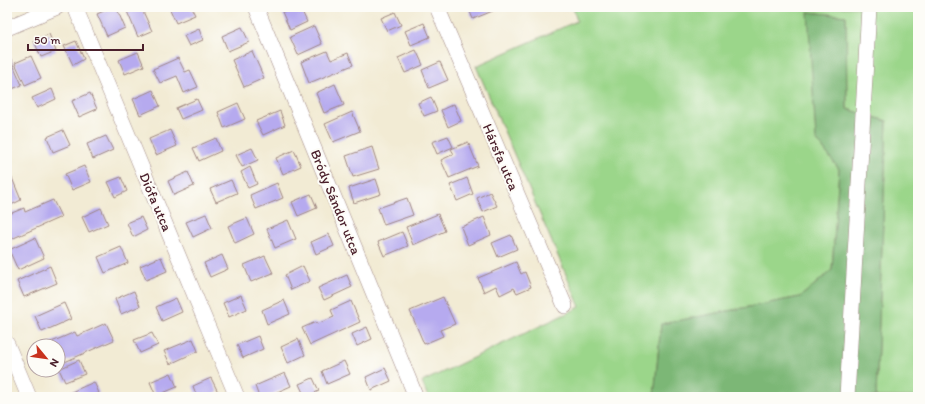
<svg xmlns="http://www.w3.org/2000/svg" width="925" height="404" font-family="Itim,sans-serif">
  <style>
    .green { fill: #9bd68a; stroke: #727a5a }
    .forest { fill: #7cb776; stroke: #636b50 }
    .building { fill: #b6aaef }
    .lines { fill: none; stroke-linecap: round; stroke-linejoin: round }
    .street-casing { stroke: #9e8580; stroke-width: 16 }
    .street { stroke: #fff; stroke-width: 15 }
    .labels { text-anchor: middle; stroke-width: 4; stroke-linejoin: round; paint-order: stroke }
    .street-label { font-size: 14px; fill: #4a1f2b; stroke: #fdfcf7 }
  </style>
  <rect width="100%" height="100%" fill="#fdfcf7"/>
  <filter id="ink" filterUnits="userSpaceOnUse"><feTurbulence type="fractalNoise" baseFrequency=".025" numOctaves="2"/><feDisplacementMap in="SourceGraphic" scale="8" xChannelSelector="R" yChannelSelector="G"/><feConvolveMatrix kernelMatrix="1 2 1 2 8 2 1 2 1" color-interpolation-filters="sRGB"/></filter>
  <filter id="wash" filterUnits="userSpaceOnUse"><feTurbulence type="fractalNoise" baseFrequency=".012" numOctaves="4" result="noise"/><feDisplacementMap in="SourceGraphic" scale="16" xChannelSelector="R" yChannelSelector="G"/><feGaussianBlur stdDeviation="0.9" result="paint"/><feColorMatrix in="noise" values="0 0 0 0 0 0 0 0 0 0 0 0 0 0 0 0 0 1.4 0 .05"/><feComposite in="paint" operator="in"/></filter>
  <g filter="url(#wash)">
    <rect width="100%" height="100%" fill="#f2ebd4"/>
    <path class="green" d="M573,7H918V397H876L887,121L847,109L846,16L809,12L816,139L839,169L832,270L800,297L661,324L654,397H428L422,382L580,307L476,66L577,21Z"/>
    <path class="forest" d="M808,12L846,16L847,109L887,121L876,397H654L661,324L800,297L832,270L839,169L816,139Z"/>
    <g id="blocks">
      <path class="building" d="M113,7H116L125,28L107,36L97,14Z
        M130,7H141L152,31L138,37L126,9Z
        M169,7H191L195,15L176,23Z
        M295,7H300L307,22L290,30L282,12Z
        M468,7H493L495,10L473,19Z
        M395,12L401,25L387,31L381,18Z
        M424,23L430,37L411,45L405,31Z
        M314,26L322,44L298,55L290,37Z
        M242,27L249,42L228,51L222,36Z
        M199,29L203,40L189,46L184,36Z
        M49,34L56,51L41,57L34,41Z
        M76,41L84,59L73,65L64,46Z
        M416,50L423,65L405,73L398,58Z
        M252,51L264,78L244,87L232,60Z
        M327,51L331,60L348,53L353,65L309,83L301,62Z
        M138,52L144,66L125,74L119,60Z
        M9,55L22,85L7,91V56Z
        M31,56L41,78L25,85L15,63Z
        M178,58L185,72L190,70L198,87L184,93L177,76L160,83L153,69Z
        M440,62L448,80L429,88L422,70Z
        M335,84L344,105L324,113L316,93Z
        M52,89L56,99L37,108L32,98Z
        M153,90L160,106L140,115L133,99Z
        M90,93L97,109L79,117L72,101Z
        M431,97L437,111L424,116L418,103Z
        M197,99L202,110L181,119L176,108Z
        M238,103L245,119L224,128L218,112Z
        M454,104L461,121L448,127L441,110Z
        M280,111L285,125L263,135L256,121Z
        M352,112L360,131L333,142L325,124Z
        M63,130L70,145L53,152L47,137Z
        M170,130L177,146L156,155L149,139Z
        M106,136L113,150L93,159L87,144Z
        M448,136L453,147L437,154L432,142Z
        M216,138L221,151L199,161L193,148Z
        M468,142L478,166L449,178L441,160L454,154L451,149Z
        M372,147L379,169L353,177L346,156Z
        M252,148L258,160L242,167L236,155Z
        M294,150L301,166L283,174L276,158Z
        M84,166L91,182L72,190L65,174Z
        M250,167L257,184L248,188L241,172Z
        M188,172L194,186L174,195L168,181Z
        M121,177L127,191L115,197L108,182Z
        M12,178L21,200L7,207V180Z
        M467,178L473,194L457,201L450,185Z
        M376,179L381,194L354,203L349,188Z
        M231,180L237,193L216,202L210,189Z
        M277,183L283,198L256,209L250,195Z
        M490,192L497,206L483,212L477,198Z
        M311,194L317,208L298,216L292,202Z
        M407,198L413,215L384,225L378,208Z
        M53,200L61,217L7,241V215L24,208L25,212Z
        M101,208L108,224L89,232L82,217Z
        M206,214L212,228L193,237L186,222Z
        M438,214L445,231L413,245L406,227Z
        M141,217L147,230L133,237L127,223Z
        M484,217L491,235L468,245L461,227Z
        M247,218L254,234L235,243L228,226Z
        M288,220L296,239L275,248L267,229Z
        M402,232L408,246L384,256L378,242Z
        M329,234L334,246L316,254L311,242Z
        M511,235L517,249L498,257L492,243Z
        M35,238L44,258L18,270L9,250Z
        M121,247L128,263L105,273L98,257Z
        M222,255L228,269L210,277L204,263Z
        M265,256L273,273L251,282L244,265Z
        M161,257L167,271L146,280L140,266Z
        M516,262L521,274L525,272L531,287L517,293L514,288L500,295L496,286L484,292L478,278Z
        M50,266L57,283L24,297L17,281Z
        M303,266L310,281L291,290L285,275Z
        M347,275L352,287L324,300L318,288Z
        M134,291L140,306L121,314L115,299Z
        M241,295L247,309L229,317L223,303Z
        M443,297L455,324L440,330L443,336L424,344L410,311Z
        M176,298L182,312L162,321L156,307Z
        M284,300L290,314L267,324L262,310Z
        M351,301L360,322L310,345L302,328L316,322L317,324L334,317L331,310Z
        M64,303L71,319L42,332L35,316Z
        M106,323L114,340L58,365V346H48L47,344L75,332L77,336Z
        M367,327L372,339L357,346L352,334Z
        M152,333L158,345L140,353L134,340Z
        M258,336L263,349L243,358L237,345Z
        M193,339L198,351L170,364L164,351Z
        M298,339L305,355L288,363L281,347Z
        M79,360L85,374L65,382L59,369Z
        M344,361L350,374L327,384L322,371Z
        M385,368L391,381L371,390L366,377Z
        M171,373L177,387L156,396L150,382Z
        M285,373L291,386L266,397H259L255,386Z
        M211,378L218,392L207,397H197L193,386Z
        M313,378L319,391L305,397L299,384Z
        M94,382L99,393L90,397H71L69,393Z"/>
    </g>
  </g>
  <g filter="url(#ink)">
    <use href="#blocks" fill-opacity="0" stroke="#9e8580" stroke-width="1"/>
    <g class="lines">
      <g class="street-casing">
        <path id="street" d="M75,7L237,397
          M256,7L416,397
          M437,7L565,306
          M7,28L57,7
          M7,344L29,397
          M847,397L869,7"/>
      </g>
      <use href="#street" class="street"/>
    </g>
  </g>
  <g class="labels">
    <g class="street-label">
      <text transform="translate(501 157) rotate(67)" y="5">Hársfa utca</text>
      <text transform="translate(156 202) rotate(67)" y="5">Diófa utca</text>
      <text transform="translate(336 202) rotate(68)" y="5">Bródy Sándor utca</text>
    </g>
  </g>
  <rect width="925" height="404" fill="none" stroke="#fdfcf7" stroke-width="24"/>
  <g transform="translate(46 358) rotate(119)"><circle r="19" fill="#fdfcf7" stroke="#b5a4a5"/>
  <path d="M0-3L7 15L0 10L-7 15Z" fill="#c8321e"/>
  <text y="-6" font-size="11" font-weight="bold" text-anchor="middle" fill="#4a1f2b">N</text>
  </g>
  <path d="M28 44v6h115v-6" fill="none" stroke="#4a1f2b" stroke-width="2"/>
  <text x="34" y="44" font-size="12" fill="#4a1f2b" stroke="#fdfcf7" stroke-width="3" paint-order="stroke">50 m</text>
</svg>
